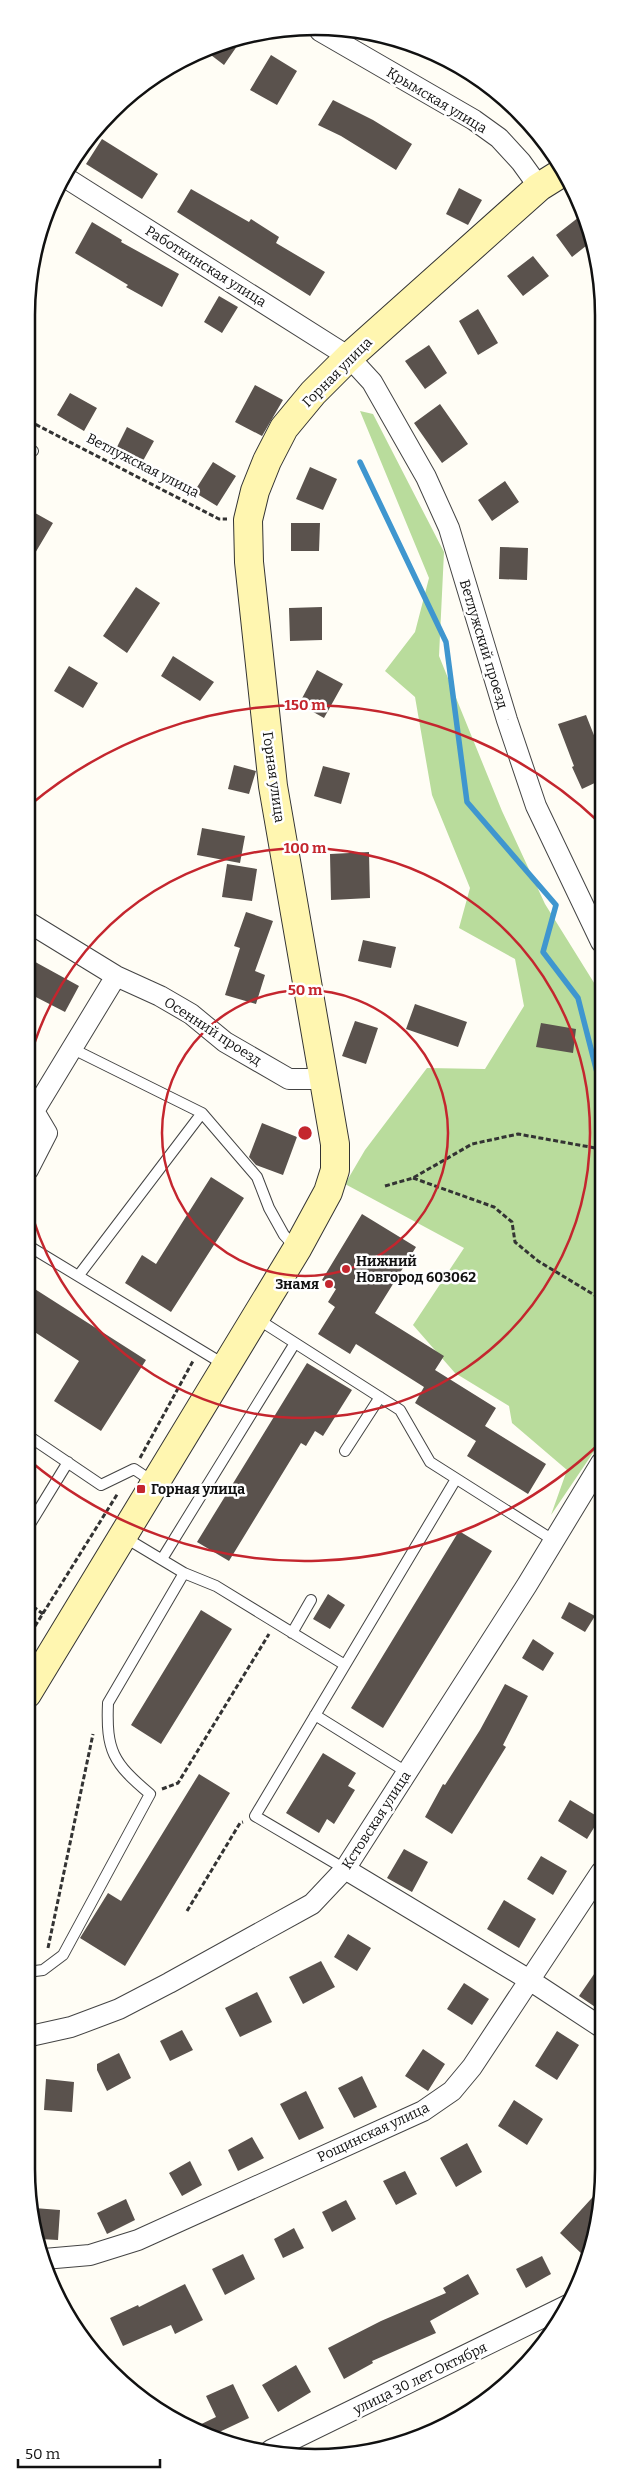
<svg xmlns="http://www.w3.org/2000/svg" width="630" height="2484" font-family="Bitter,serif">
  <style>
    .forest { fill: #b9dc9c }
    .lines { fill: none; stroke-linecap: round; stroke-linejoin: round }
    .stream { stroke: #3f96cf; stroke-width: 5.5 }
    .building { fill: #5a524d }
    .lane-casing { stroke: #444; stroke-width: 12 }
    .street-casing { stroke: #444; stroke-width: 22 }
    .secondary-casing { stroke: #333; stroke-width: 30 }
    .path { stroke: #333; stroke-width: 3; stroke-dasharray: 5 2.5; stroke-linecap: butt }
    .lane { stroke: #fff; stroke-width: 10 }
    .street { stroke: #fff; stroke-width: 20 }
    .secondary { stroke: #fff6b0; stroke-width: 28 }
    .ring { fill: none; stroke: #c4262e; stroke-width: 2.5 }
    .poi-dot { fill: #c4262e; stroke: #fff; stroke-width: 2 }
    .labels { text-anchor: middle; stroke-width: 5; stroke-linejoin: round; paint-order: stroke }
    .street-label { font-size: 14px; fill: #111; stroke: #fff }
    .poi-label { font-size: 14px; font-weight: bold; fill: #111; stroke: #fff; text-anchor: start }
    .rim { fill: none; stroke: #111; stroke-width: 2.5 }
    .centre { fill: #c4262e; stroke: #fff; stroke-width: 2.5 }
    .ring-label { font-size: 15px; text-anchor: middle; font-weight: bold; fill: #c4262e; stroke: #fff; stroke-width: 5; stroke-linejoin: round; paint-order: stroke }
  </style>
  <rect width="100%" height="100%" fill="#fffdf5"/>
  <path class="forest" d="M360,411L373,414L444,552L439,656L502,811L545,904L596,986L601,1003V1441L551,1515L567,1470L512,1423L509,1406L455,1373L413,1325L464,1248L345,1184L365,1150L427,1068L485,1069L524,1006L515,959L459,928L470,888L432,795L415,697L385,671L415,632L429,578Z"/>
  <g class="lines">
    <path class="stream" d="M360,462L446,642L467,802L556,905L543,952L578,998L601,1088"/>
  </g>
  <path class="building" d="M241,36H244L224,65L207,52Z
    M271,55L297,71L277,105L250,90Z
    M333,100L373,120L412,144L396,170L341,136L318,125Z
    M102,139L158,174L142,199L86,164Z
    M459,188L482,200L468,225L446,214Z
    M191,189L249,222L251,219L279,237L276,243L325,272L310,296L177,212Z
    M579,217L585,224L591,242L572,257L556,235Z
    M92,222L122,240L121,242L179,274L162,307L126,287L128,285L75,253Z
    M533,256L549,276L523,296L507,276Z
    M219,296L238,307L222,333L204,322Z
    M478,309L498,343L478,355L459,321Z
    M429,345L447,373L425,389L405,361Z
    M255,385L283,400L262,436L235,422Z
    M70,393L97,408L84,431L57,415Z
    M440,404L468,444L442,463L414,423Z
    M127,427L154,441L139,468L113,455Z
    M213,462L236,476L217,506L194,492Z
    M310,467L337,479L323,510L296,499Z
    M505,481L519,502L492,521L478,500Z
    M28,509L53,523L28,565Z
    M291,523H320L319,551H291Z
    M500,547L528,548L527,580L499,579Z
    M136,587L160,603L127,653L103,636Z
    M322,607V640L290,641L289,608Z
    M173,656L214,682L200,701L161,676Z
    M69,666L98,683L83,708L54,691Z
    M317,670L343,684L324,718L299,704Z
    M586,715L601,753V780L582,789L572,767L574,766L558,724Z
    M234,765L256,771L249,794L228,789Z
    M323,766L350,773L341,804L314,796Z
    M202,828L245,836L240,863L197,855Z
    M369,852L370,898L331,900L330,854Z
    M227,864L257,869L252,901L222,897Z
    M246,912L273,921L255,971L265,975L256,1004L225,995L240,948L234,946Z
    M363,940L396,947L391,968L358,961Z
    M28,958L79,986L65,1012L28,993Z
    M415,1004L467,1022L458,1047L406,1029Z
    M355,1021L378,1028L366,1064L342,1056Z
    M541,1023L576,1029L573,1053L536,1047Z
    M262,1123L297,1137L283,1175L256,1165L249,1157Z
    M211,1177L244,1198L171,1312L125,1283L142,1255L156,1264Z
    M362,1214L416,1247L375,1313L444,1356L435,1370L496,1408L485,1426L546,1464L528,1494L467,1456L476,1441L415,1403L424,1387L356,1344L350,1354L318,1334L335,1307L328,1302L336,1289L322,1280Z
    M27,1284L146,1360L101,1431L54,1401L79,1361L27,1327Z
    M307,1363L352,1390L323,1436L315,1431L306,1446L301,1443L229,1561L197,1542Z
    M459,1531L492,1551L383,1728L351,1708Z
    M328,1594L345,1605L330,1629L313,1619Z
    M569,1602L595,1616L585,1632L561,1618Z
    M201,1610L232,1629L161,1744L131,1725Z
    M533,1639L554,1653L543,1671L522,1658Z
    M505,1684L528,1696L503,1745L506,1747L452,1834L425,1817L443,1784L445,1785L480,1730Z
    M323,1753L356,1773L348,1786L355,1790L334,1824L327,1819L319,1833L286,1813Z
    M199,1774L230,1793L125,1966L80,1938L108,1893L121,1901Z
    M570,1800L600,1818L587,1839L558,1821Z
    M404,1849L428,1862L412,1892L387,1878Z
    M541,1856L567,1871L553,1895L527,1879Z
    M504,1900L536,1919L519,1948L487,1929Z
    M348,1934L371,1948L357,1971L334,1957Z
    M321,1961L335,1987L303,2004L289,1977Z
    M601,1964V2011L579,1996Z
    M464,1983L489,1999L472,2025L447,2009Z
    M257,1992L272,2022L240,2037L225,2008Z
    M182,2030L193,2050L170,2061L160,2041Z
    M557,2031L579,2045L557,2080L535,2066Z
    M423,2049L445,2064L428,2091L405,2076Z
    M119,2053L131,2078L107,2091L97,2070V2064Z
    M362,2076L377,2107L354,2118L338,2088Z
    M46,2079L74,2082L72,2112L44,2110Z
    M306,2091L324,2128L299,2140L280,2104Z
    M514,2100L543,2119L527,2145L498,2126Z
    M252,2137L264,2158L238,2171L228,2150Z
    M467,2143L482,2172L456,2187L440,2158Z
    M190,2161L202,2185L182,2196L169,2173Z
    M405,2171L417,2194L396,2205L383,2181Z
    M601,2188V2207L584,2256L560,2233Z
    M126,2199L135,2220L107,2234L97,2213Z
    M346,2200L356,2219L332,2232L322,2212Z
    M34,2208L60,2210L58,2240L40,2239Z
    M294,2228L304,2248L283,2258L274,2239Z
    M243,2254L255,2279L225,2295L212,2269Z
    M542,2256L551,2274L526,2288L516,2269Z
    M468,2274L479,2294L430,2321L436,2333L372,2361L373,2363L344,2379L328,2348L381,2321L446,2293L443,2288Z
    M185,2284L203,2320L175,2334L171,2325L123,2346L110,2318L138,2305L139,2307Z
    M296,2365L311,2392L278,2412L262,2385Z
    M233,2384L249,2418L213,2435L191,2429L216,2417L206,2396Z"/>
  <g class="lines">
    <g class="lane-casing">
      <path id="lane" d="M29,448L33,451
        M73,1049L202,1113L257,1177L269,1208L284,1235L295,1247
        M27,1245L225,1365
        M79,1275L202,1113
        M256,1318L400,1410L430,1462L553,1540
        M27,1435L101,1485L134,1469L155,1483
        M345,1451L380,1397
        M27,1529L68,1462
        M162,1559L295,1343
        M184,1573L216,1586L345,1665
        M292,1633L311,1600
        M315,1715L408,1773
        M345,1869L255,1816L456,1479
        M27,1972L43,1970L63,1955L150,1794C113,1763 106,1751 108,1703L184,1573L124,1537"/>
    </g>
    <g class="street-casing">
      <path id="street" d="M320,31L474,120L499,138L521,162L539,187
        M63,176L349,357L372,382L426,477L449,528L507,720L536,806L601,942
        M28,922L116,976L160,996L191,1014L225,1042L289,1079H324
        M34,1111L116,976
        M28,1170L47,1133L34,1111
        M345,1869L531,1981L601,2027
        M26,2037L71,2027L119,2009L169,1983L312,1904L345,1869L527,1585L601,1463
        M44,2259L90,2255L138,2240L423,2111L452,2091L472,2067L601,1872
        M271,2450L568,2305"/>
    </g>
    <g class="secondary-casing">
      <path id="secondary" d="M27,1694L297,1249L328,1192L335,1170V1144L273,786L249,562L248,520L255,491L267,461L284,428L313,393L349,357L539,187L563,172"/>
    </g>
    <path class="path" d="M29,421L219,519H227
      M413,1178L494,1207L512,1222L515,1242L538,1261L601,1299
      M385,1186L413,1178L472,1144L518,1134L601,1149
      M140,1458L193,1361
      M27,1602L43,1614
      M27,1639L118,1493
      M162,1789L178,1783L269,1634
      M187,1911L240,1823L243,1822
      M48,1948L93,1734"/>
    <use href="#lane" class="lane"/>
    <use href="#street" class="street"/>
    <use href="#secondary" class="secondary"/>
  </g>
  <g class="ring">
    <circle cx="305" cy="1133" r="143"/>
    <path d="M28 1066A285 285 0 1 1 28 1200"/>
    <path d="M600 1443A428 428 0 0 1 30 1461M30 805A428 428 0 0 1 600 823"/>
  </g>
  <g class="poi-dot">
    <circle cx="346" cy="1269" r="5"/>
    <circle cx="329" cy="1284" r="5"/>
    <rect x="136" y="1484" width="10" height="10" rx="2.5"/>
  </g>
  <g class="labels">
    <g class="street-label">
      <text transform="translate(437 100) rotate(31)" y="5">Крымская улица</text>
      <text transform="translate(206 266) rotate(32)" y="5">Работкинская улица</text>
      <text transform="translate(337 372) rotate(-45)" y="5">Горная улица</text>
      <text transform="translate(143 465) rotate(27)" y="5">Ветлужская улица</text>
      <text transform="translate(484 644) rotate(73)" y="5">Ветлужский проезд</text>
      <text transform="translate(274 777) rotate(82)" y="5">Горная улица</text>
      <text transform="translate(213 1031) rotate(33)" y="5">Осенний проезд</text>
      <text transform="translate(376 1820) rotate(-57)" y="5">Кстовская улица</text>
      <text transform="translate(373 2132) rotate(-25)" y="5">Рощинская улица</text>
      <text transform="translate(420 2378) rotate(-26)" y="5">улица 30 лет Октября</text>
    </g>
    <g class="poi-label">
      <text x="356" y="1266">Нижний<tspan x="356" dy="16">Новгород 603062</tspan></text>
      <text x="319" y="1289" text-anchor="end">Знамя</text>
      <text x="151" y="1494">Горная улица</text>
    </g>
  </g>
  <path d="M0 0H630V2484H0ZM315 35H315A280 280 0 0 1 595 315V2169A280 280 0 0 1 315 2449H315A280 280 0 0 1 35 2169V315A280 280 0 0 1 315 35Z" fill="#fff" fill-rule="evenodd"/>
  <path class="rim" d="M315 35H315A280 280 0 0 1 595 315V2169A280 280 0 0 1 315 2449H315A280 280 0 0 1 35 2169V315A280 280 0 0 1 315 35Z"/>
  <circle cx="305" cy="1133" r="8" class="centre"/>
  <g class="ring-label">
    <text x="305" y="710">150 m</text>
    <text x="305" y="853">100 m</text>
    <text x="305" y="995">50 m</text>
  </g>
  <path d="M18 2459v8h142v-8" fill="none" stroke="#111111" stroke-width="2.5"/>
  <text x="25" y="2459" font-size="15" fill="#111111" stroke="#ffffff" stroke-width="4" paint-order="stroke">50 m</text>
</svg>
